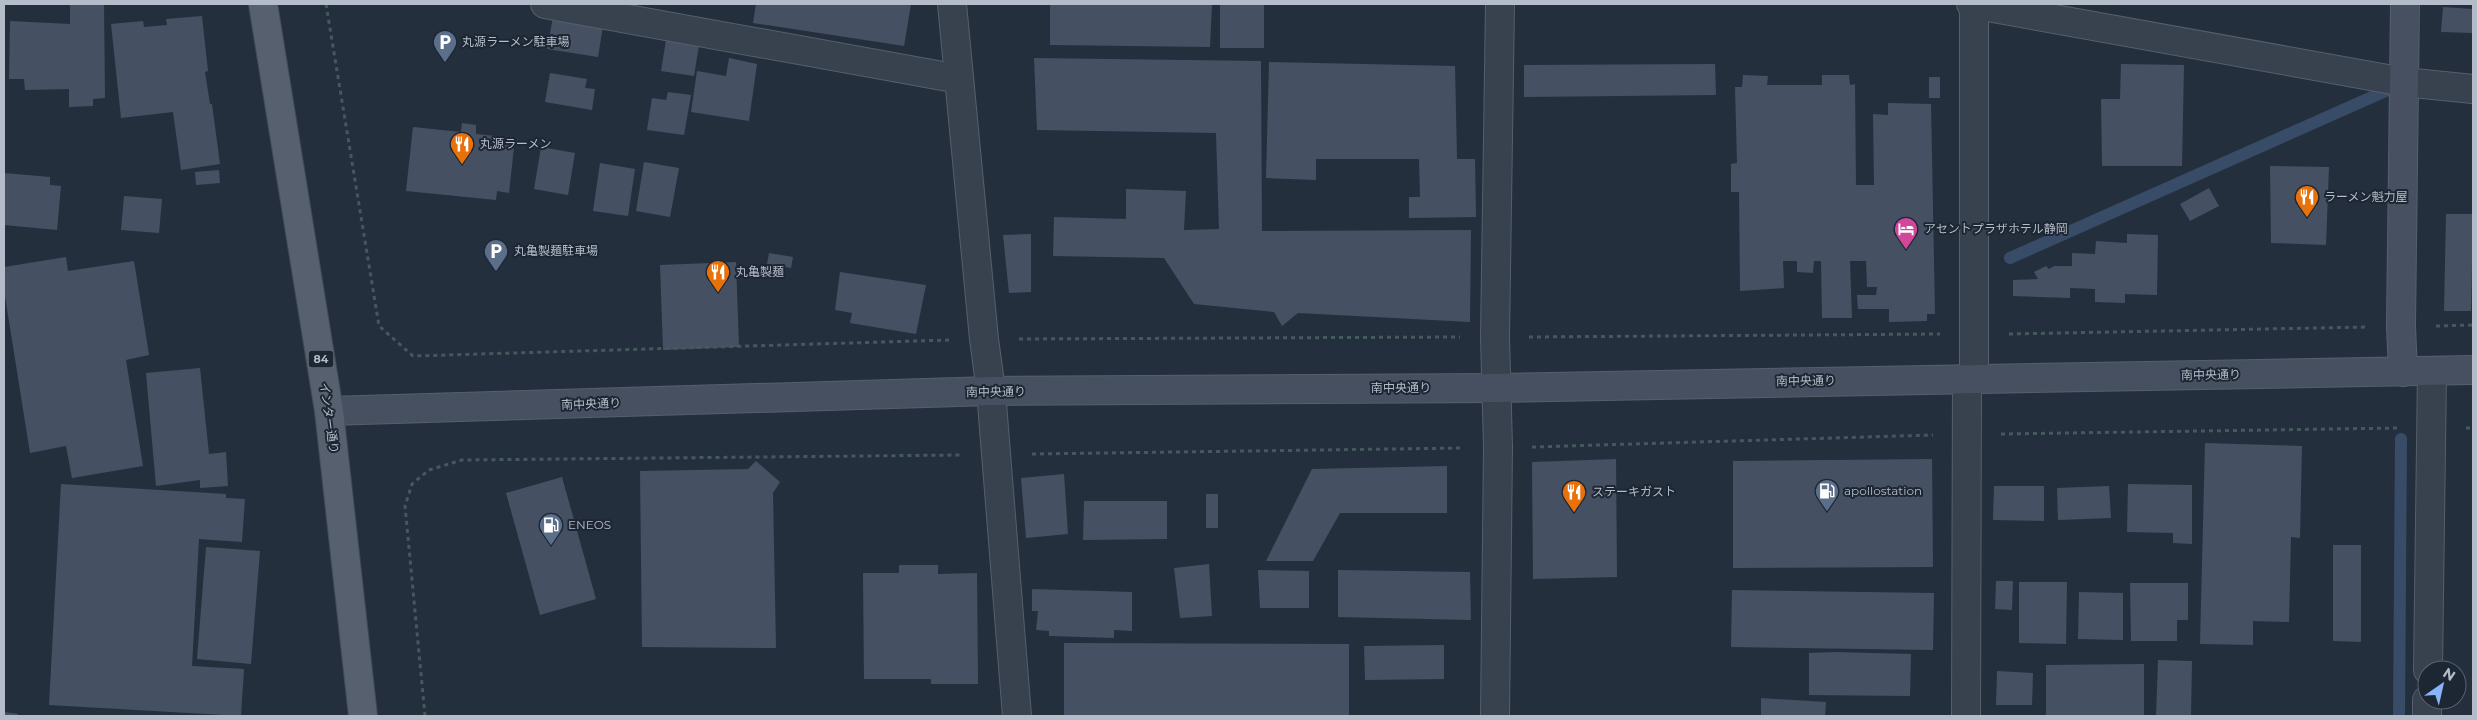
<svg xmlns="http://www.w3.org/2000/svg" width="2477" height="720" font-family="Montserrat,'Noto Sans JP',sans-serif">
  <style>
    .lines { fill: none; stroke-linecap: round; stroke-linejoin: round }
    .stream { stroke: #394c67; stroke-width: 12 }
    .building { fill: #455162 }
    .street-casing { stroke: #565f6c; stroke-width: 30 }
    .secondary-casing { stroke: #565f6c; stroke-width: 30 }
    .primary-casing { stroke: #414a57; stroke-width: 30 }
    .path { stroke: #44595c; stroke-width: 3; stroke-dasharray: 4 4; stroke-linecap: butt }
    .street { stroke: #38414e; stroke-width: 28 }
    .secondary { stroke: #465061; stroke-width: 28 }
    .primary { stroke: #56606e; stroke-width: 28 }
    .labels { text-anchor: middle; stroke-width: 4; stroke-linejoin: round; paint-order: stroke }
    .shield { fill: #1d2633; stroke: #878f9c; stroke-width: 1 }
    .shield-label { font-size: 11px; font-weight: bold; fill: #b4bcc9 }
    .poi-label { font-size: 12px; fill: #b4bcc9; stroke: #1d2633; text-anchor: start }
    .street-label { font-size: 12px; fill: #b4bcc9; stroke: #1d2633 }
  </style>
  <rect width="100%" height="100%" fill="#242f3e"/>
  <g class="lines">
    <path class="stream" d="M2010,258L2390,89
      M2399,716L2401,439"/>
  </g>
  <path class="building" d="M70,4H104L105,98L93,99V106L69,107V89L25,90L24,79H9L10,21L70,24Z
    M756,4H911L904,46L753,23Z
    M1050,4H1212L1210,47L1050,45Z
    M1220,4H1264V48H1220Z
    M2443,7L2473,9V33L2441,32Z
    M202,16L208,71L205,72L210,104H212L220,164L181,170L173,112L121,118L111,24L143,21L144,27L167,25L166,19Z
    M553,17L603,26L598,57L547,49Z
    M666,40L699,45L694,76L661,71Z
    M729,58L757,64L749,121L691,112L697,71L726,76Z
    M1034,58L1261,61L1262,231L1471,230L1470,322L1298,313L1282,326L1274,312L1194,304L1164,258L1053,256L1054,217L1126,219V189L1186,191L1184,230L1219,229L1216,133L1037,130Z
    M1269,62L1455,66L1457,159H1475L1476,217L1409,218V197H1420L1419,159H1316V180L1266,178Z
    M1715,64L1716,95L1524,97V65Z
    M2121,64L2184,65L2182,166H2102L2101,99H2120Z
    M550,73L587,79L585,88L595,89L592,110L545,102Z
    M1743,75L1768,76L1767,85H1822V75H1849L1850,85L1855,84L1856,185H1874L1873,114L1888,115V103L1931,104L1935,314H1927V321L1889,322V309H1858L1857,295H1876L1877,287H1867L1866,261H1850L1852,318H1822L1821,261H1814L1813,273L1797,272V261H1783L1784,288L1740,291L1739,192H1731V164L1737,163L1735,87H1742Z
    M1929,77H1940V98H1929Z
    M668,92L691,95L684,135L647,130L652,98L666,100Z
    M462,123L476,125V134L515,138L509,193L497,191L496,200L406,191L413,127L461,132Z
    M541,147L575,153L568,195L534,189Z
    M644,162L679,168L670,217L636,211Z
    M600,163L635,169L628,216L593,211Z
    M2270,166L2329,167L2326,245L2271,243Z
    M219,170L220,183L196,185L195,172Z
    M4,173L50,177V185L61,186L57,230L4,225Z
    M2209,188L2219,206L2190,221L2180,204Z
    M124,196L162,199L159,233L121,230Z
    M2446,214H2473L2471,311H2444Z
    M1031,234V292L1009,293L1003,235Z
    M2127,234L2158,235L2157,295L2125,294V303L2095,302V289L2070,288V298L2013,296V280L2038,279L2034,272L2046,266L2049,269L2054,266H2072V253L2095,254L2096,241L2127,243Z
    M769,253L793,257L791,268L767,264Z
    M66,257L68,271L134,261L149,355L126,360L143,466L72,478L66,446L30,453L4,290V267Z
    M736,262L739,347L663,350L660,265Z
    M840,272L926,285L916,334L850,323L852,313L835,310Z
    M200,368L209,454L226,452L228,486L200,488V480L156,486L146,373Z
    M2205,443L2302,446L2300,538L2291,537L2289,622L2253,621V645L2200,644Z
    M1616,459L1617,577L1533,579L1532,462Z
    M1932,459L1933,567L1733,568V461Z
    M756,461L780,482L773,493L776,648L642,647L640,471L748,469Z
    M1447,466V513H1340L1313,561H1266L1312,469Z
    M1064,474L1068,534L1026,538L1021,478Z
    M562,477L596,599L540,615L506,493Z
    M61,484L226,494V498L245,499L242,542L199,539L192,666L244,669L241,716L49,705Z
    M2128,484L2192,485V544L2173,543V533L2127,532Z
    M1994,486H2044V521L1993,520Z
    M2109,486L2111,518L2058,520L2057,488Z
    M1206,494H1218V528H1206Z
    M1084,501H1167V539L1083,540Z
    M2333,545H2361V642L2333,641Z
    M206,547L260,551L251,664L197,659Z
    M1209,564L1212,616L1180,618L1174,568Z
    M899,565H938V574L977,573L978,684H931V679H864L863,573H899Z
    M1258,570L1309,571V608H1260Z
    M1338,570L1470,572L1471,620L1338,617Z
    M1996,581H2013L2012,610L1995,609Z
    M2019,582H2067L2066,644L2019,643Z
    M2130,583H2188V620H2177V641H2131Z
    M1032,589L1132,592V631L1114,630V638L1049,636V631L1036,630L1038,611H1032Z
    M1732,590L1934,593L1933,650L1731,647Z
    M2079,592L2123,593V640L2078,639Z
    M1064,643L1349,644V716H1064Z
    M1444,645V679L1365,680L1364,646Z
    M1835,652L1911,654L1910,696L1809,695V653Z
    M2158,660L2192,661L2191,716H2156Z
    M2144,664V716H2046V665Z
    M1997,671L2033,673L2032,705H1996Z
    M1761,698L1826,702L1825,716H1761Z
    M4,712L18,714V716H4Z"/>
  <g class="lines">
    <g class="street-casing">
      <path id="street" d="M545,4L959,79
        M952,4L984,339L991,391L1017,716
        M1971,4L2404,82L2473,89
        M1974,379V4
        M2428,670L2432,371
        M1495,716L1498,447L1495,337L1500,4
        M1966,716L1967,379
        M2427,716V700"/>
    </g>
    <g class="secondary-casing">
      <path id="secondary" d="M2403,372L2401,326L2405,4
        M329,411L991,391L1495,388L2473,370"/>
    </g>
    <g class="primary-casing">
      <path id="primary" d="M263,4L329,411L363,716"/>
    </g>
    <path class="path" d="M326,4L379,326L413,356L950,340
      M2436,326L2473,325
      M2009,334L2368,327
      M1529,337L1940,334
      M1019,339L1460,337
      M2466,428H2473
      M2001,434L2398,428
      M1532,447L1933,435
      M1032,454L1463,448
      M425,716L405,506L412,484L429,470L462,460L960,455"/>
    <use href="#street" class="street"/>
    <use href="#secondary" class="secondary"/>
    <use href="#primary" class="primary"/>
  </g>
  <defs>
    <g id="parking-pin" transform="scale(1.25)"><path d="M0 17L-7.5 6A9.5 9.5 0 1 1 7.5 6Z" fill="#5c6f8a" stroke="#1d2633"/><path d="M-3.5-5.5H1a3.5 3.5 0 0 1 0 7H-1V5.5H-3.5ZM-1-3.4V-.6H.8a1.4 1.4 0 0 0 0-2.8Z" fill="#fff"/></g>
    <g id="restaurant-pin" transform="scale(1.25)"><path d="M0 17L-7.5 6A9.5 9.5 0 1 1 7.5 6Z" fill="#e8710a" stroke="#1d2633"/><path d="M-5-6h1v4h1v-4h1v4h1v-4h1v5L-1.5 .5V6h-2V.5L-5-1ZM5-6V6H3V1.5H1.5Q1.5-4 5-6Z" fill="#fff"/></g>
    <g id="hotel-pin" transform="scale(1.25)"><path d="M0 17L-7.5 6A9.5 9.5 0 1 1 7.5 6Z" fill="#d1479c" stroke="#1d2633"/><path d="M-6-4.5h1.5V1H6V5H4.5V3h-9V5H-6ZM-4 0a1.8 1.8 0 1 1 3.6 0ZM.5 0V-2.5h3Q6-2.5 6 0Z" fill="#fff"/></g>
    <g id="fuel-pin" transform="scale(1.25)"><path d="M0 17L-7.5 6A9.5 9.5 0 1 1 7.5 6Z" fill="#5c6f8a" stroke="#1d2633"/><path d="M-5.5-6h7V0h2V4h1.3V-2.5L3-4.5l.8-.8L6-3V5H2.5V1h-1V6h-7ZM-4.2-4.7v3.2H.2V-4.7Z" fill="#fff"/></g>
  </defs>
  <g fill-rule="evenodd">
    <use href="#parking-pin" x="445" y="42"/>
    <use href="#restaurant-pin" x="462" y="144"/>
    <use href="#restaurant-pin" x="2307" y="197"/>
    <use href="#hotel-pin" x="1906" y="229"/>
    <use href="#parking-pin" x="496" y="251"/>
    <use href="#restaurant-pin" x="718" y="272"/>
    <use href="#fuel-pin" x="1827" y="491"/>
    <use href="#restaurant-pin" x="1574" y="492"/>
    <use href="#fuel-pin" x="551" y="525"/>
  </g>
  <g class="labels">
    <rect class="shield" x="308.5" y="350.5" width="25" height="17" rx="4"/>
    <g class="shield-label">
      <text x="321" y="363">84</text>
    </g>
    <g class="poi-label">
      <text x="462" y="46">丸源ラーメン駐車場</text>
      <text x="480" y="148">丸源ラーメン</text>
      <text x="2324" y="201">ラーメン魁力屋</text>
      <text x="1924" y="233">アセントプラザホテル静岡</text>
      <text x="514" y="255">丸亀製麺駐車場</text>
      <text x="736" y="276">丸亀製麺</text>
      <text x="1844" y="495">apollostation</text>
      <text x="1592" y="496">ステーキガスト</text>
      <text x="568" y="529">ENEOS</text>
    </g>
    <g class="street-label">
      <text transform="translate(2211 375) rotate(-1)" y="4">南中央通り</text>
      <text transform="translate(1806 381) rotate(-1)" y="4">南中央通り</text>
      <text x="1401" y="392">南中央通り</text>
      <text transform="translate(996 392) rotate(-1)" y="4">南中央通り</text>
      <text transform="translate(591 404) rotate(-2)" y="4">南中央通り</text>
      <text transform="translate(329 418) rotate(82)" y="4">インター通り</text>
    </g>
  </g>
  <rect width="2477" height="720" fill="none" stroke="#b4bcc9" stroke-width="10"/>
  <g transform="translate(2442 685) rotate(34)"><circle r="24" fill="#1d2633" stroke="#59626f"/>
  <path d="M0-4L9 19L0 12L-9 19Z" fill="#8ab4f8"/>
  <text y="-8" font-size="14" font-weight="bold" text-anchor="middle" fill="#b4bcc9">N</text>
  </g>
</svg>
